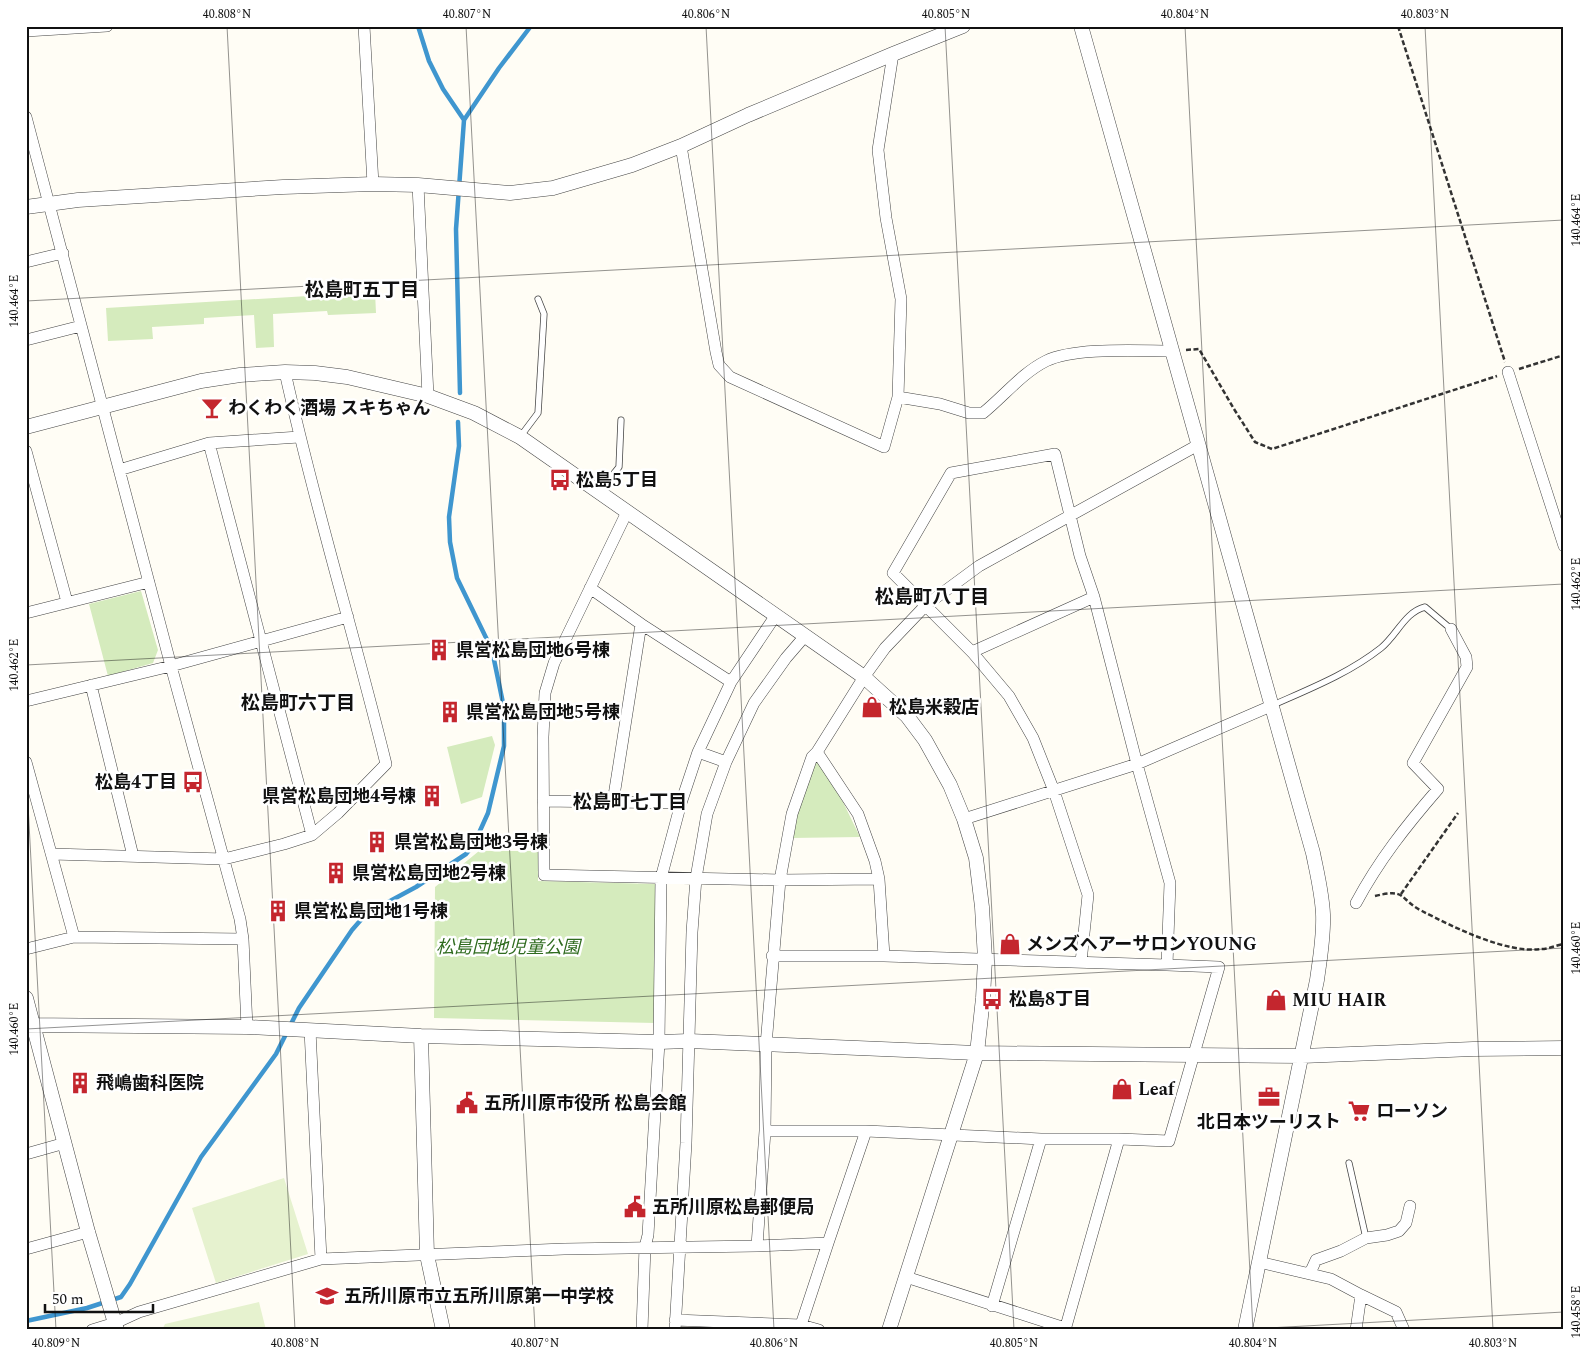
<svg xmlns="http://www.w3.org/2000/svg" width="1590" height="1356" font-family="Spectral,'Noto Sans JP',serif">
  <style>
    .green { fill: #d5ebbd }
    .pitch { fill: #e6f2cf }
    .lines { fill: none; stroke-linecap: round; stroke-linejoin: round }
    .stream { stroke: #3f96cf; stroke-width: 4.5 }
    .service-casing { stroke: #444; stroke-width: 7 }
    .minor-casing { stroke: #444; stroke-width: 12 }
    .tertiary-casing { stroke: #444; stroke-width: 15 }
    .path { stroke: #333; stroke-width: 2.5; stroke-dasharray: 5 2.5; stroke-linecap: butt }
    .service { stroke: #fff; stroke-width: 5.5 }
    .minor { stroke: #fff; stroke-width: 11 }
    .tertiary { stroke: #fff; stroke-width: 14 }
    .ticks { fill: none; stroke: #111; stroke-width: 1; stroke-opacity: 0.45 }
    .labels { text-anchor: middle; stroke-width: 5; stroke-linejoin: round; paint-order: stroke }
    .poi-label { font-size: 18px; font-weight: bold; fill: #111; stroke: #fff; text-anchor: start }
    .park-label { font-size: 18px; font-style: italic; fill: #2f6b1f; stroke: #fff }
    .neighbourhood-label { font-size: 19px; font-weight: bold; fill: #111; stroke: #fff }
    .neatline { fill: none; stroke: #111; stroke-width: 2 }
    .ticks-label { font-size: 12px; text-anchor: middle; fill: #111 }
  </style>
  <rect width="100%" height="100%" fill="#fffdf5"/>
  <path class="green" d="M375,292L376,313L328,315L327,311L273,314L274,347L256,348L254,315L204,318V324L152,327L153,339L108,341L106,308Z
    M141,591L158,650L153,663L108,676L89,604Z
    M492,736L495,745L482,797L461,804L447,747Z
    M817,761L843,802L860,837L791,838L811,764Z
    M479,851H538V881L656,884L655,1023L434,1018L435,887Z"/>
  <path class="pitch" d="M284,1178L308,1254L216,1283L192,1208Z
    M259,1302L266,1330H162L165,1324Z"/>
  <g class="lines">
    <path class="stream" d="M418,26L429,61L443,89L464,120
      M460,393L456,229L464,120L499,68L531,26
      M26,1321L87,1308L121,1297L130,1284L201,1157L276,1054L299,1008L352,930L366,914L416,887L466,854L474,844L488,813L504,746V708L492,650L457,578L450,542L449,517L459,446L458,422"/>
    <g class="service-casing">
      <path id="service" d="M520,437L538,413L544,314L538,299
        M599,492L619,467L621,420
        M1271,706C1309,689 1348,674 1381,648C1397,635 1405,612 1425,607L1451,629
        M1349,1163L1366,1238"/>
    </g>
    <g class="minor-casing">
      <path id="minor" d="M364,26L373,184
        M26,31L107,26
        M893,54L878,150L886,218L901,299L898,397
        M26,117L171,666L240,919L243,939L247,1027
        M681,146L716,352L719,365L730,377L884,447L898,397L940,404L969,413H983C1004,396 1022,373 1046,361C1075,347 1138,351 1172,351
        M418,185L428,396
        M26,262L63,253
        M26,340L81,326
        M1508,372L1564,546
        M209,443L312,835
        M26,451L67,602
        M119,470L209,443L299,437
        M627,512L554,663L545,693L543,737L544,875L780,880L879,879
        M590,588L641,624L731,682
        M26,613L149,582
        M972,652L1094,597
        M91,685L133,856
        M26,701L171,666L348,617
        M698,752L726,762
        M817,752L858,814L875,861L879,879L884,956
        M26,762L74,937
        M543,801L681,803
        M613,802L641,624
        M964,819L1137,764L1271,706
        M52,854L224,859L284,844L312,835L338,813L386,764C354,633 314,504 285,372
        M1356,903C1379,860 1406,826 1438,789L1413,763L1467,667L1466,657L1451,629
        M26,949L74,937L243,939
        M772,956H884L1167,965
        M310,1030L321,1259
        M765,1131H866
        M26,1154L65,1143
        M757,1246L765,1131L766,1045L780,880L792,814L812,757L817,752L864,677L885,648L926,605L979,566L1198,445
        M26,1249L88,1232
        M1259,1262L1331,1279L1361,1295L1356,1330
        M1310,1273L1316,1260L1341,1251L1366,1238L1387,1235L1399,1231L1406,1223L1410,1206
        M906,1277L1065,1328
        M1361,1295L1396,1312L1404,1330
        M992,1306L1041,1139
        M675,1320L801,1325L819,1330
        M801,1325L828,1243
        M92,1330L115,1323L139,1312L321,1259L564,1249L757,1246L828,1243L866,1131L1041,1139H1119
        M642,1330L645,1247L648,1235L659,1042L661,878L681,803L698,752L731,682L776,615
        M675,1330L686,1143L692,932L696,878L707,814L726,762L754,703L786,658L805,636
        M1065,1330L1119,1139L1169,1141L1219,967L1167,965L1170,883L1137,764L1094,597L1080,556L1055,454L951,473L893,573L972,652L1009,696L1033,738L1054,791L1088,895L1081,962"/>
    </g>
    <g class="tertiary-casing">
      <path id="tertiary" d="M1081,26L1313,853C1317,873 1322,893 1323,914C1324,936 1320,958 1317,980L1245,1330
        M26,207L78,200L283,187L373,184L418,185L510,193L553,188L632,165L681,146L748,115L893,54L963,26
        M26,427L201,381L240,375L285,372L315,373L347,377L428,396L474,413L520,437L864,677L907,716L925,740L950,785L964,819L976,858L982,907L985,959L983,998L977,1053L889,1330
        M26,998L88,1232L117,1330
        M26,1025L247,1027L421,1036L659,1042L689,1041L977,1053L1194,1055L1302,1056L1473,1049L1564,1048
        M421,1036L427,1255L443,1330"/>
    </g>
    <path class="path" d="M1398,26L1505,362
      M1186,350L1199,349L1234,409L1255,442L1272,449L1497,376
      M1519,369L1564,355
      M1401,894L1458,813
      M1375,896C1408,888 1398,899 1422,911C1453,927 1507,954 1541,949C1549,949 1557,945 1564,944"/>
    <use href="#service" class="service"/>
    <use href="#minor" class="minor"/>
    <use href="#tertiary" class="tertiary"/>
  </g>
  <path class="ticks" d="M227,26L295,1330M466,26L535,1330M706,26L774,1330M945,26L1014,1330M1185,26L1253,1330M1425,26L1493,1330M26,301L1564,220M26,665L1564,584M26,767L56,1330M26,1029L1564,948M1231,1330L1564,1312"/>
  <defs>
    <g id="bar-bare" transform="scale(1.725)"><path d="M-6-5H6L.8 .8V4.5H3.5V6h-7V4.5H-.8V.8Z" fill="#c4262e" stroke="#fff" stroke-width="2.5" paint-order="stroke"/></g>
    <g id="bus-bare" transform="scale(1.725)"><path d="M-5-6H5V4H4V6H2V4H-2V6H-4V4H-5ZM-3.5-4V0h7V-4ZM-3.5 1.2v1.5H-2V1.2ZM2 1.2v1.5H3.5V1.2Z" fill="#c4262e" stroke="#fff" stroke-width="2.5" paint-order="stroke"/></g>
    <g id="building-bare" transform="scale(1.725)"><path d="M-4-6H4V6H1V3H-1V6H-4ZM-2.5-4.3h1.7v1.8h-1.7ZM.8-4.3h1.7v1.8H.8ZM-2.5-1h1.7V.8h-1.7ZM.8-1h1.7V.8H.8Z" fill="#c4262e" stroke="#fff" stroke-width="2.5" paint-order="stroke"/></g>
    <g id="shop-bare" transform="scale(1.725)"><path d="M-5-2.5h2.3a2.7 3.5 0 0 1 5.4 0H5L5.5 6h-11ZM-1.5-2.5h3a1.5 2.3 0 0 0-3 0Z" fill="#c4262e" stroke="#fff" stroke-width="2.5" paint-order="stroke"/></g>
    <g id="office-bare" transform="scale(1.725)"><path d="M-6-3h4V-5.5h4V-3h4V5H-6ZM-1-4.5V-3h2v-1.5ZM-6 0V1H6V0Z" fill="#c4262e" stroke="#fff" stroke-width="2.5" paint-order="stroke"/></g>
    <g id="civic-bare" transform="scale(1.725)"><path d="M-.6-6.5H3V-4.5H.6V-3L4-1V1h2V6H-6V1h2V-1L-.6-3ZM-1.2 2.5V6h2.4V2.5Z" fill="#c4262e" stroke="#fff" stroke-width="2.5" paint-order="stroke"/></g>
    <g id="supermarket-bare" transform="scale(1.725)"><path d="M-6-5.5h2.5l.6 2H6L4.5 2H-2.5L-4.4-4H-6ZM-1.5 3.2a1.3 1.3 0 1 0 .1 0ZM3 3.2a1.3 1.3 0 1 0 .1 0Z" fill="#c4262e" stroke="#fff" stroke-width="2.5" paint-order="stroke"/></g>
    <g id="school-bare" transform="scale(1.725)"><path d="M0-5L7-2L0 1L-7-2ZM-4 1L0 2.5L4 1V4Q0 6-4 4Z" fill="#c4262e" stroke="#fff" stroke-width="2.5" paint-order="stroke"/></g>
  </defs>
  <g fill-rule="evenodd">
    <use href="#bar-bare" x="212" y="408"/>
    <use href="#bus-bare" x="560" y="480"/>
    <use href="#building-bare" x="439" y="650"/>
    <use href="#shop-bare" x="872" y="707"/>
    <use href="#building-bare" x="450" y="712"/>
    <use href="#bus-bare" x="193" y="782"/>
    <use href="#building-bare" x="432" y="796"/>
    <use href="#building-bare" x="377" y="842"/>
    <use href="#building-bare" x="336" y="873"/>
    <use href="#building-bare" x="278" y="911"/>
    <use href="#shop-bare" x="1010" y="944"/>
    <use href="#bus-bare" x="992" y="999"/>
    <use href="#shop-bare" x="1276" y="1000"/>
    <use href="#building-bare" x="80" y="1083"/>
    <use href="#shop-bare" x="1122" y="1089"/>
    <use href="#office-bare" x="1269" y="1097"/>
    <use href="#civic-bare" x="467" y="1103"/>
    <use href="#supermarket-bare" x="1359" y="1111"/>
    <use href="#civic-bare" x="635" y="1207"/>
    <use href="#school-bare" x="327" y="1296"/>
  </g>
  <g class="labels">
    <g class="poi-label">
      <text x="228" y="414">わくわく酒場 スキちゃん</text>
      <text x="576" y="486">松島5丁目</text>
      <text x="456" y="656">県営松島団地6号棟</text>
      <text x="889" y="713">松島米穀店</text>
      <text x="466" y="718">県営松島団地5号棟</text>
      <text x="177" y="788" text-anchor="end">松島4丁目</text>
      <text x="416" y="802" text-anchor="end">県営松島団地4号棟</text>
      <text x="394" y="848">県営松島団地3号棟</text>
      <text x="352" y="879">県営松島団地2号棟</text>
      <text x="294" y="917">県営松島団地1号棟</text>
      <text x="1026" y="950">メンズヘアーサロンYOUNG</text>
      <text x="1009" y="1005">松島8丁目</text>
      <text x="1292" y="1006">MIU HAIR</text>
      <text x="96" y="1089">飛嶋歯科医院</text>
      <text x="1138" y="1095">Leaf</text>
      <text x="484" y="1109">五所川原市役所 松島会館</text>
      <text x="1376" y="1117">ローソン</text>
      <text x="1269" y="1128" text-anchor="middle">北日本ツーリスト</text>
      <text x="652" y="1213">五所川原松島郵便局</text>
      <text x="344" y="1302">五所川原市立五所川原第一中学校</text>
    </g>
    <g class="park-label">
      <text x="508" y="953">松島団地児童公園</text>
    </g>
    <g class="neighbourhood-label">
      <text x="362" y="296">松島町五丁目</text>
      <text x="932" y="603">松島町八丁目</text>
      <text x="298" y="709">松島町六丁目</text>
      <text x="630" y="808">松島町七丁目</text>
    </g>
  </g>
  <rect width="1590" height="1356" fill="none" stroke="#ffffff" stroke-width="55"/>
  <path d="M45 1304v8h108v-8" fill="none" stroke="#111111" stroke-width="2.5"/>
  <text x="52" y="1304" font-size="15" fill="#111111" stroke="#ffffff" stroke-width="4" paint-order="stroke">50 m</text>
  <rect x="28" y="28" width="1534" height="1300" class="neatline"/>
  <g class="ticks-label">
    <text x="227" y="18">40.808°N</text>
    <text x="467" y="18">40.807°N</text>
    <text x="706" y="18">40.806°N</text>
    <text x="946" y="18">40.805°N</text>
    <text x="1185" y="18">40.804°N</text>
    <text x="1425" y="18">40.803°N</text>
    <text transform="translate(1576 220) rotate(-90)" y="4">140.464°E</text>
    <text transform="translate(14 301) rotate(-90)" y="4">140.464°E</text>
    <text transform="translate(1576 584) rotate(-90)" y="4">140.462°E</text>
    <text transform="translate(14 665) rotate(-90)" y="4">140.462°E</text>
    <text transform="translate(1576 948) rotate(-90)" y="4">140.460°E</text>
    <text transform="translate(14 1029) rotate(-90)" y="4">140.460°E</text>
    <text transform="translate(1576 1312) rotate(-90)" y="4">140.458°E</text>
    <text x="56" y="1347">40.809°N</text>
    <text x="295" y="1347">40.808°N</text>
    <text x="535" y="1347">40.807°N</text>
    <text x="774" y="1347">40.806°N</text>
    <text x="1014" y="1347">40.805°N</text>
    <text x="1253" y="1347">40.804°N</text>
    <text x="1493" y="1347">40.803°N</text>
  </g>
</svg>
